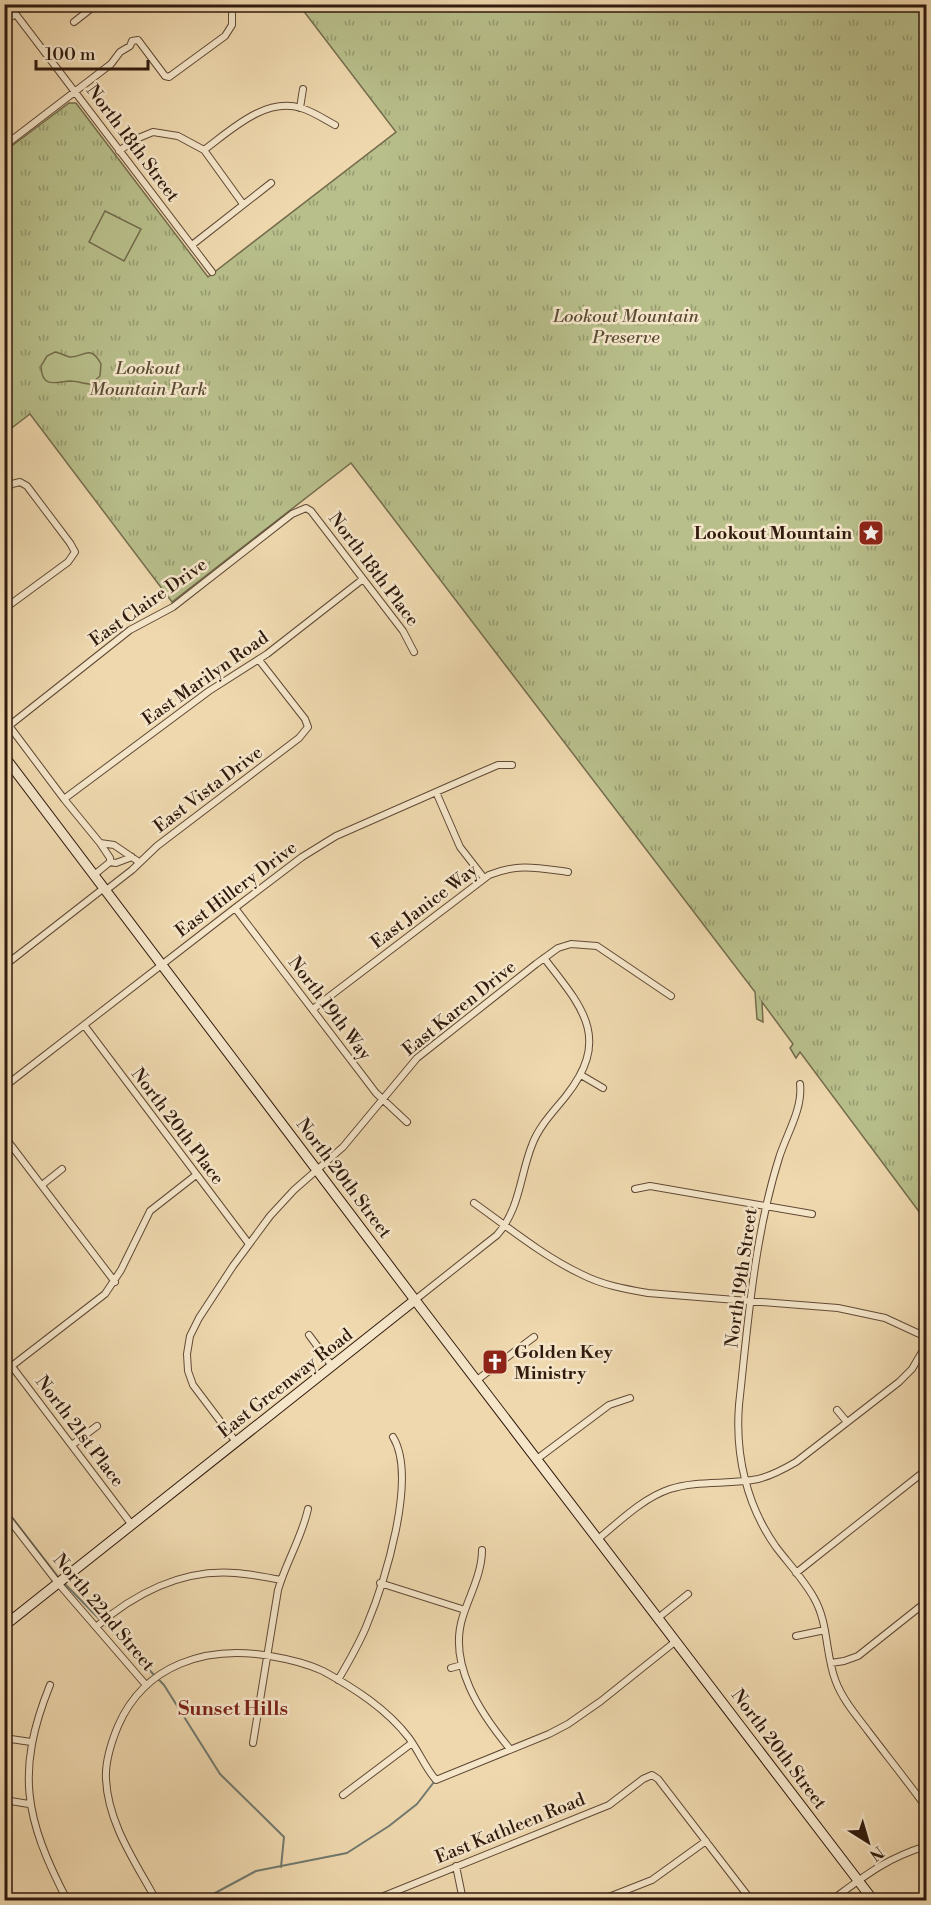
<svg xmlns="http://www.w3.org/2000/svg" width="931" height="1905" font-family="'Libre Bodoni',serif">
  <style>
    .grass { fill: url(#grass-tufts); stroke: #746c4c; stroke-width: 1.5 }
    .garden { fill: #b8bf8b; stroke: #746c4c; stroke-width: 1.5 }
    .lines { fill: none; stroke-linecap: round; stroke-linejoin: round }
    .stream { stroke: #70796f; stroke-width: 2 }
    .street-casing { stroke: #604a36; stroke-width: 8 }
    .secondary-casing { stroke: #311a0e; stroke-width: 11 }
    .street { stroke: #f5e6ca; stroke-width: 6 }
    .secondary { stroke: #f5e6ca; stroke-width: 9 }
    .labels { text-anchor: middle; stroke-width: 5; stroke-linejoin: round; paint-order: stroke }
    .street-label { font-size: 18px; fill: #311a0e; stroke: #f5e6ca }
    .park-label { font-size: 18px; font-style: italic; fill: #5a4c34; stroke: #f5e6ca }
    .poi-label { font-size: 18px; font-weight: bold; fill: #311a0e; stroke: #f5e6ca; text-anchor: end }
    .neighbourhood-label { font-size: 20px; font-weight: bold; fill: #7a1f14; stroke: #f5e6ca }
  </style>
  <defs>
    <pattern id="grass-tufts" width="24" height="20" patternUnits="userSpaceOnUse" patternTransform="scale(1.5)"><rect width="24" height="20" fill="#b8bf8b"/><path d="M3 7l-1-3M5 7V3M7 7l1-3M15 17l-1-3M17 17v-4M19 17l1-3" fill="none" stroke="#969a70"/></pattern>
  </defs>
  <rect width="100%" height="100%" fill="#efd8ae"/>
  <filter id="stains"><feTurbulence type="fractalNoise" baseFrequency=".00333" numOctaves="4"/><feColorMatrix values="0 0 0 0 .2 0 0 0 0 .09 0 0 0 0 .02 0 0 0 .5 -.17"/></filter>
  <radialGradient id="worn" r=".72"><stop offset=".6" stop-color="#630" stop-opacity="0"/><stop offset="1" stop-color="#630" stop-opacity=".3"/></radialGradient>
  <path class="grass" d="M299,5H926V1221L800,1052L796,1058L790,1048L793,1044L762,1002L763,1022L757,1019L755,992L351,463L172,602L30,414L5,433V151L69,103H76L208,277L396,132Z"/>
  <path class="garden" d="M105,211L141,229L124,261L89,242Z
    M55,352C61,353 65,356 70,357C83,358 90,343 101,364L100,376L91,384C84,384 77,381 70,381C55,382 42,389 41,366L47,356Z"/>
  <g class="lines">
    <path class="stream" d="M4,1507L59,1578
      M63,1582L164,1685L220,1774L284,1837L281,1867
      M202,1900L256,1871L347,1853L389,1826L417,1804L434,1782"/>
    <g class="street-casing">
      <path id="street" d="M8,4L212,272
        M4,22L15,14
        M74,22L97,4
        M300,108L303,89
        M4,146L111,64L120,52L130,46L132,41L138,40L165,76L169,77L225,36L232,25V14
        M204,150C231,130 265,97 301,108C312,111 324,119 335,125
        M119,151L136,139L153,132L178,136L204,150L243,204
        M192,245L271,183
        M4,490L12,484L20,482L27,486L70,543L75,552L68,562L4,609
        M4,719L64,799L100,843L114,845L139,862
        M10,725L130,630L173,607L292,514L306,508L311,511L403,631L414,652
        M436,792L460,847L484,878
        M64,799L209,691L267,654L363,579
        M110,862L116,863L132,857
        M94,875L110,862V858L100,843
        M105,891L132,870L157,846L299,738L308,727L305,719L259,660
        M235,908L376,1093L407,1122
        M4,966L104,888
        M313,1009L489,875C518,863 538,868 568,872
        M84,1025L249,1244
        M581,1075L603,1088
        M800,1084C803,1109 786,1135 779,1158C754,1238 748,1322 739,1405C735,1456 747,1506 776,1547C789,1564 804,1580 814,1598C829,1624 825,1655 836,1682C843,1700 856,1715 868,1731C887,1756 907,1781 926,1807
        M4,1087L235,908L302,857L336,836L477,774L498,765H512
        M4,1136L115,1282
        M42,1185L62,1169
        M635,1189L650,1186L812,1214
        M474,1203C508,1227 543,1256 581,1274C602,1285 625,1289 648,1293L838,1308L885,1318L926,1337
        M415,1300L497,1235C520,1209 520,1175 532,1145C539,1126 554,1111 566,1096C612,1038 582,1007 544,958
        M309,1335L332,1366
        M4,1356L132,1525
        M4,1372L105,1294L121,1270L150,1211L196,1175
        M477,1380L534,1337
        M837,1410L847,1422
        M236,1442L193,1385L188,1371L187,1354L190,1336L199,1318L233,1266L270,1216L294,1190L343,1147L417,1058L536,964L558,948L571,944L597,946L671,996
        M72,1445L97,1426
        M537,1459L609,1405L630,1398
        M4,1513L58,1583L146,1685
        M598,1539C620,1521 643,1498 670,1489C698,1480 729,1485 758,1479C771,1476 784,1469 796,1462L899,1382L912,1369L926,1345
        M482,1550C482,1573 470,1594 463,1616C447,1664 481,1714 510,1749
        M796,1573L926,1470
        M380,1583L465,1610
        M658,1618L688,1594
        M96,1627C134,1594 182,1569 235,1573C250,1574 266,1577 281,1580
        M796,1636L825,1630
        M831,1663L844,1661L858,1656L926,1602
        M451,1668L462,1665
        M338,1680C348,1663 358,1646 366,1627C384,1584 418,1478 393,1437
        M50,1685C15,1772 25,1819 67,1900
        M4,1738L31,1742
        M253,1743L278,1590C286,1562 302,1537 308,1509
        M343,1795L412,1743
        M4,1800L29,1804
        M456,1866L463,1900
        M156,1900C136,1863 108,1824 106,1779C105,1762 111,1743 118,1726C145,1664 207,1645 270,1656C288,1659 306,1663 323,1671C354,1688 387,1709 409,1738C418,1750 426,1769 436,1780L549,1734L568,1724L601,1701L676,1641
        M374,1900L609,1805L643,1779L652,1775L658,1779L751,1900
        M601,1900L652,1880L706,1841
        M832,1900C866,1875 885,1859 926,1846"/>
    </g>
    <g class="secondary-casing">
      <path id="secondary" d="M4,756L415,1300L873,1900
        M4,1626L415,1300"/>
    </g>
    <use href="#street" class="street"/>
    <use href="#secondary" class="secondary"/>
  </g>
  <defs>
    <g id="sight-square" transform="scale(1.35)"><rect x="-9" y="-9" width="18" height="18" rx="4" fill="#8f2418" stroke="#f5e6ca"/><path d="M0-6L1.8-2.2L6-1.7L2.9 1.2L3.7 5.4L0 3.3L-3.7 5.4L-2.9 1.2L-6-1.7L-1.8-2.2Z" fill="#fff"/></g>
    <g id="church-square" transform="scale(1.35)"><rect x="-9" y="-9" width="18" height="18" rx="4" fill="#8f2418" stroke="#f5e6ca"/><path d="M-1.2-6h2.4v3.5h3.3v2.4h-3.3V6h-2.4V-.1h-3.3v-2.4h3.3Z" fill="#fff"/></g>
  </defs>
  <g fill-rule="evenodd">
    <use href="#sight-square" x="871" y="533"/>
    <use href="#church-square" x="495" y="1362"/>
  </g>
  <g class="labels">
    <g class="street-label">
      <text transform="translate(133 143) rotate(53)" y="6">North 18th Street</text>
      <text transform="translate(374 569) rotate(53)" y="6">North 18th Place</text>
      <text transform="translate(148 602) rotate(-35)" y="6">East Claire Drive</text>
      <text transform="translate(205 678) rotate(-35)" y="6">East Marilyn Road</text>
      <text transform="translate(208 789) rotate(-37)" y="6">East Vista Drive</text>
      <text transform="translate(236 889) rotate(-37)" y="6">East Hillery Drive</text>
      <text transform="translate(424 906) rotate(-37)" y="6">East Janice Way</text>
      <text transform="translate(330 1008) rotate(53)" y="6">North 19th Way</text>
      <text transform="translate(459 1008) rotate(-39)" y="6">East Karen Drive</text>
      <text transform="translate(178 1126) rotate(53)" y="6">North 20th Place</text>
      <text transform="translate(344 1178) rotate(53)" y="6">North 20th Street</text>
      <text transform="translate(741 1278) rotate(-82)" y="6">North 19th Street</text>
      <text transform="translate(285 1383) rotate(-38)" y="6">East Greenway Road</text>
      <text transform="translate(80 1431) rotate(53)" y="6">North 21st Place</text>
      <text transform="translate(104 1612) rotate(50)" y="6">North 22nd Street</text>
      <text transform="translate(779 1749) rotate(53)" y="6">North 20th Street</text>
      <text transform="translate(510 1828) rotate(-22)" y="6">East Kathleen Road</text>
    </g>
    <g class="park-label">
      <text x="626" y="322">Lookout Mountain<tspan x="626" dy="21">Preserve</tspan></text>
      <text x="148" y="374">Lookout<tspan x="148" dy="21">Mountain Park</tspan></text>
    </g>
    <g class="poi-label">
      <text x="852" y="539">Lookout Mountain</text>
      <text x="514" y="1358" text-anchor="start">Golden Key<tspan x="514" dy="21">Ministry</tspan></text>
    </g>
    <g class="neighbourhood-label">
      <text x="233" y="1715">Sunset Hills</text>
    </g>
  </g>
  <rect width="931" height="1905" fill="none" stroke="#efd8ae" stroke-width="24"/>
  <rect x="6" y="6" width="919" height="1893" fill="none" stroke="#311a0e" stroke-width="3"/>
  <rect x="12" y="12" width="907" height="1881" fill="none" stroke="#311a0e" stroke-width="1.5"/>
  <g transform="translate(868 1842) rotate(143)" stroke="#f5e6ca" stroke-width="4.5" paint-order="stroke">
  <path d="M0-4.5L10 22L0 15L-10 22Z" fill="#311a0e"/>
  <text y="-9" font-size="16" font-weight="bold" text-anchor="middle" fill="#311a0e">N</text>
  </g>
  <path d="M36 60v9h112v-9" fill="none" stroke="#311a0e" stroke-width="3"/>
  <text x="45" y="60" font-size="18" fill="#311a0e" stroke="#f5e6ca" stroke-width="4.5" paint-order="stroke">100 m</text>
  <rect width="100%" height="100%" filter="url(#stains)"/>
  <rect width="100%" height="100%" fill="url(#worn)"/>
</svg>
